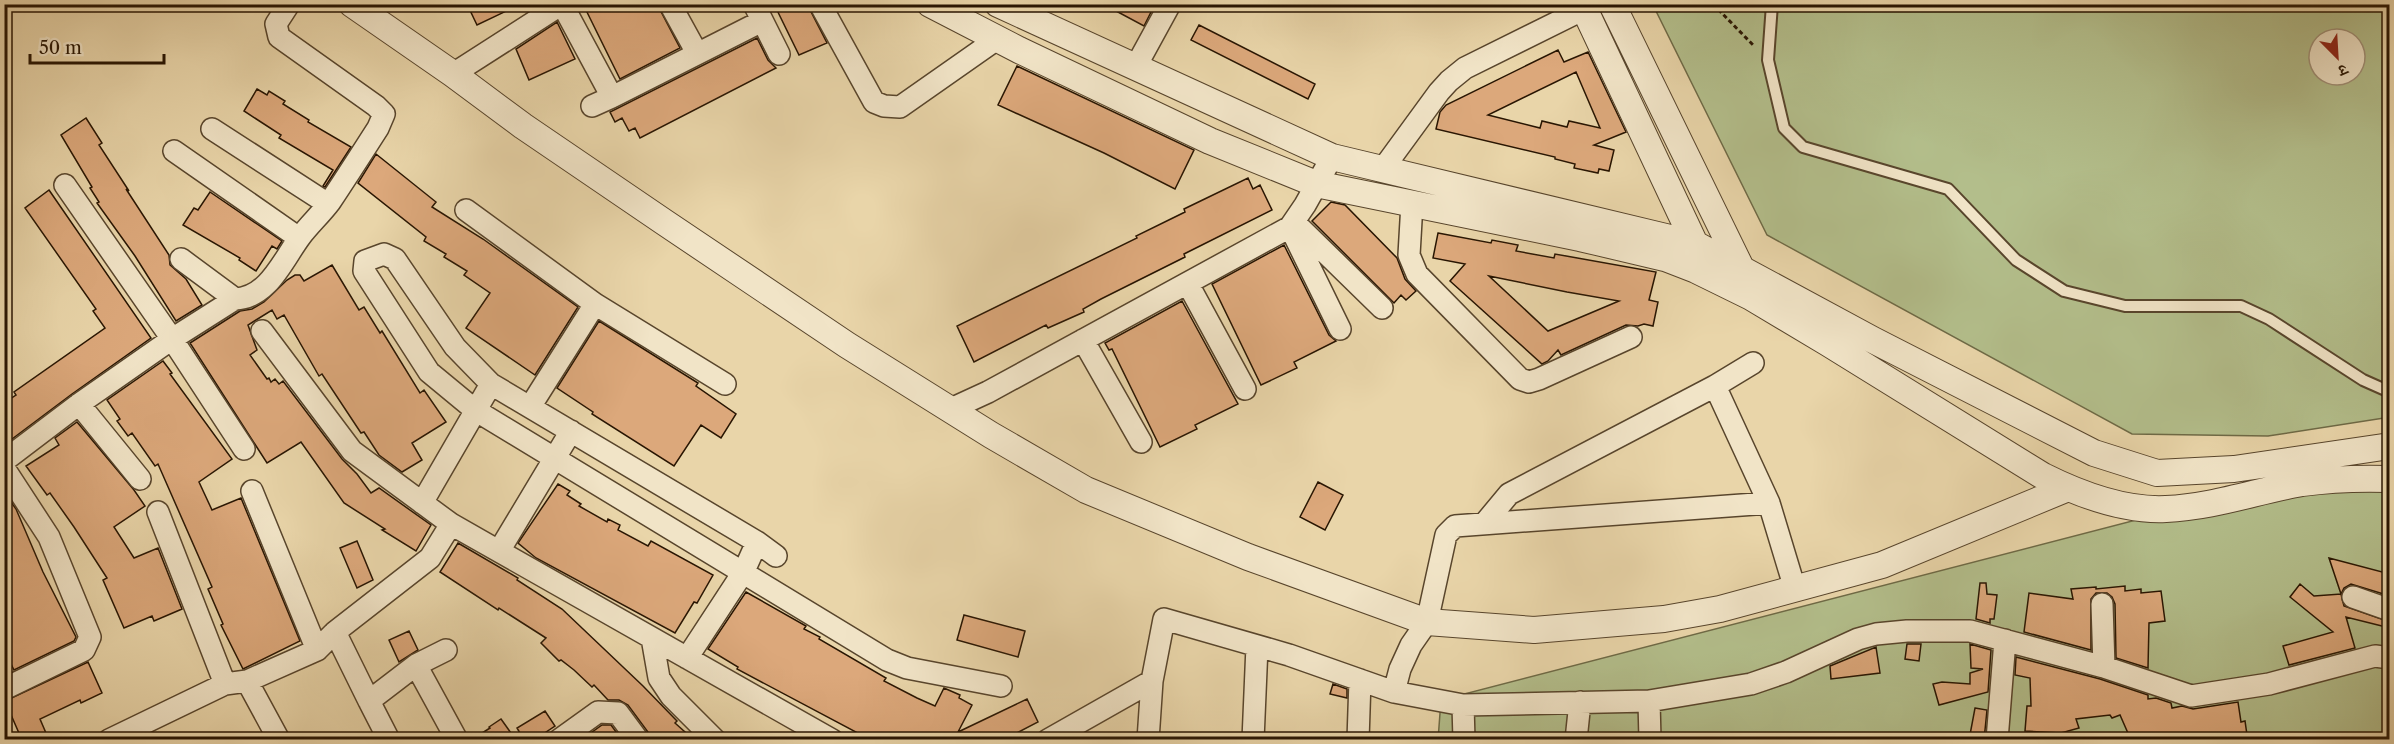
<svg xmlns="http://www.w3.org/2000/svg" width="2394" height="744" font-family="'Libre Caslon Text','Noto Serif Devanagari',serif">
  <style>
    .green { fill: #b3be8b; stroke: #6e6a46; stroke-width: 1.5; fill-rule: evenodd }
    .building { fill: #dca87b; stroke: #281502; stroke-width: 1.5; fill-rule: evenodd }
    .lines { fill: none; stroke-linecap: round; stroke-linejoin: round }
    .service-casing { stroke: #58452c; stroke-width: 14 }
    .minor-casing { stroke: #58452c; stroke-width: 24 }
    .tertiary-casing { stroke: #58452c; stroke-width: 28 }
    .path { stroke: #281502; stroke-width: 3; stroke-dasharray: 4.5 3; stroke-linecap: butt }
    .service { stroke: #f1e4c7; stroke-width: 10 }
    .minor { stroke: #f1e4c7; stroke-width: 21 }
    .tertiary { stroke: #f1e4c7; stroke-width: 26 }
  </style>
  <rect width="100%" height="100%" fill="#e9d5a9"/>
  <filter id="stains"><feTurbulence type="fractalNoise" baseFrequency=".00333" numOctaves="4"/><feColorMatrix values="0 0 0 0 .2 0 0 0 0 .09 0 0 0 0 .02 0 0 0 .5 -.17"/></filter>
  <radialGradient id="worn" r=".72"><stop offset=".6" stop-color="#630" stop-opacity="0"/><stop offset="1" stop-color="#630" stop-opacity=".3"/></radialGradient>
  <path class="green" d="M1653,5H2389V419L2384,418L2268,436L2132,434L1767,235ZM2319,39H2355V75H2319Z
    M2389,488V739L1438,740L1441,700L2248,491Z"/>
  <path class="building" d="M467,4H521L477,25Z
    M583,4H657L680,48L620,79Z
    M774,4H807L827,43L799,55Z
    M1103,4H1155L1144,26Z
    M557,22L575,59L529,80L516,49Z
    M1199,25L1315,84L1308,99L1191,40Z
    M757,38L768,60L776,68L640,138L635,128L629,131L622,118L615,122L610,112Z
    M1558,50L1564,62L1588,52L1626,132L1594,145L1614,150L1609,171L1599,169L1598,173L1574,168L1575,164L1555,159V157L1436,129L1440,112L1446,105ZM1576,72L1600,128L1569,121L1567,127L1542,121L1540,128L1488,115Z
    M1017,66L1194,150L1175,189L1104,153L998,105Z
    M257,89L267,95L269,91L285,101L283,104L309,120L308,122L351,147L325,187L323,186L333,170L279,138L281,135L244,111Z
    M86,118L102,143L99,145L129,191L126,189L169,255L170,265L186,279L202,305L176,321L135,256L97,203L99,202L90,188L92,187L61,135Z
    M376,154L436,202L432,207L483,239L578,307L535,375L466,328L490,293L464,275L467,271L444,257L446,254L424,241L426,237L358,183Z
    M1248,178L1253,189L1260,185L1272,210L1184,254L1185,257L1101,299L1083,309L1084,312L1048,328L1046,325L974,362L957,326L1137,238L1136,236L1185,212L1184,209Z
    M49,190L151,338L72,394L4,445V403L16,395L14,392L105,328L93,311L96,309L25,208Z
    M210,192L282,241L277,249L272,246L256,271L239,260L240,258L183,225L194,208L198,210Z
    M1331,202L1345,205L1397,258L1405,279L1416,291L1406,300L1401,295L1394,303L1312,221Z
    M1438,233L1491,243L1492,240L1518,245L1516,251L1554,258L1555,254L1656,272L1649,300L1658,302L1653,326L1644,324L1638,326L1626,325L1561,355L1558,350L1548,361L1542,364L1450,281L1465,264L1433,258ZM1489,276L1567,292L1619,301L1548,331Z
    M1284,245L1329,335L1336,341L1294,362L1297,368L1261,385L1212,284Z
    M332,265L359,310L364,307L380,333L382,331L420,393L424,390L446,422L412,443L422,460L402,472L379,455L364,432L361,433L322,374L319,376L284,315L277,319L272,310L248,325L257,350L250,355L267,379L269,378L271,382L275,379L279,384L283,381L342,459L357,474L371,493L379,488L431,525L416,551L382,530L385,529L344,503L301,442L267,463L190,343L240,311L252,309L264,302L287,280L295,275H300L304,281Z
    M1182,301L1238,404L1195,425L1197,429L1160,447L1112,349L1109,350L1105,343Z
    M599,321L698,383L696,386L736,414L721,438L701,425L674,466L592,414L593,412L557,388Z
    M163,361L172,373L170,374L232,459L199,482L212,510L241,498L300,641L243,669L221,625L223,624L208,589L212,587L158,464L155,466L132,433L128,436L117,421L120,419L107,400Z
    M77,422L134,490L145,506L114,527L134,558L158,548L182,609L154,621L152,616L124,628L103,580L107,578L74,527L50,493L47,495L26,466L59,445L55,438Z
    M1318,482L1343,495L1325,530L1300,517Z
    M558,484L570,491L567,495L581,504L579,506L607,522L608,519L620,525L618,530L648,546L651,541L713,575L697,603L694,602L675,633L536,558L518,543Z
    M4,492L16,509L43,572L76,637L74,641L14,670L4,650Z
    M357,541L373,580L357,588L340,548Z
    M458,543L518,578L517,580L562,609L643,686L677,721L675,723L694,740H651L648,732L628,705L619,700H608L594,685L592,687L574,670L561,660L559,661L541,643L546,638L499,608L498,610L440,572Z
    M2329,558L2390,574V596L2351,584L2344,588L2341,594Z
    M1980,583H1986L1987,594L1997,595L1994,619H1990V623L1976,619Z
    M2300,584L2314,596L2341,594L2344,606L2390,622V628L2346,617L2355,648L2289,665L2283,646L2333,632L2290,597Z
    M2125,586V591L2141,589V593L2161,591L2165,621L2149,623L2148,668L2116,658L2115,604L2112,597L2107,593H2096L2091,599V650L2024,632L2029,593L2073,599L2071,589L2096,587V589Z
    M746,592L806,626L804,629L820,637L819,639L886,678L884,681L917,698L935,706L944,688L960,695L959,698L972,705L958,732L1027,699L1038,722L1003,740H865L855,734L856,732L737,669L738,667L708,649Z
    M964,615L1025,631L1018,657L957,640Z
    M409,631L418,650L399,662L389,640Z
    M1907,644H1921L1919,661L1905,659Z
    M1970,644L1991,650L1988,692L1939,705L1933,684L1942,682L1970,684V673L1983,669L1971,668Z
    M1876,647L1880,673L1831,679L1830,666Z
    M2016,657L2100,679L2148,695V699L2156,698L2171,703L2172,708L2182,706L2193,709L2238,702L2241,722L2245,721L2247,735L2218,740H2131L2120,715L2112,718L2110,715L2076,719L2079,728L2061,733L2025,731L2027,706H2031L2030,678L2015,675Z
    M88,662L102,693L81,703L80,700L40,719L49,740H22L5,701Z
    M1333,684L1347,689V698L1330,694Z
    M1975,708L1987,710L1984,740H1969Z
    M545,711L555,726L534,740H524L517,728Z
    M501,719L516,740H471L490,728L489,727Z
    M602,725H611L622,740H591L588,735Z"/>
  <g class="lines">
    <g class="service-casing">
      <path id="service" d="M1772,4L1768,60L1784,128L1803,147L1948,189L2016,260L2064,291L2125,306H2241L2269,319L2363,380L2390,392"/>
    </g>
    <g class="minor-casing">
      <path id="minor" d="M562,4L612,97L762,21
        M670,4L697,53
        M754,4L779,54
        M820,4L874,102L884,106L900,107L997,39
        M1135,68L1170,4
        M453,74L562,4
        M592,106L612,97
        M212,129L328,204
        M174,151L299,238
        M1382,170L1439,92L1449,81L1465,68L1584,9
        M65,185L172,339L235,299
        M1412,203L1409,255L1417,274L1520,379L1529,382L1539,379L1631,337
        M466,210L595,304
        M1294,222L1382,308
        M1290,227L1340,329
        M181,259L235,299C268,298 283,260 300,237C309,225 321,214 330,202C346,178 362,153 378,128L384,114L376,106L279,37L276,24L289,4
        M1188,284L1245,389
        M262,331L352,451L451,524L832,740
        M1083,340L1141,442
        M1715,386L1753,363
        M79,404L140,479
        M530,407L595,304L725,384
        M951,409L988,392L1290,227L1305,205L1332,157
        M4,461L79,404L172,339L244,449
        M4,468L49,537L90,637L84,650L4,689
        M252,491L317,650
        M422,503L491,384
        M158,512L225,684
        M1484,524L1509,494L1715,386L1769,503
        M757,542L491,384L455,347L395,259L384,254L365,261L364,271L429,372L475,410L887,660L907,668L1001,686
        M499,551L571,431
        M2353,597L2390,610
        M2102,604L2104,667
        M335,632L369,701
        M652,638L659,678L671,696L715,740
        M687,658L744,571L757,542L776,556
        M416,665L446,650
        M247,681L279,740
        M1394,692L1400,669L1411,645L1427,622L1446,535L1455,526L1769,503L1795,589
        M1649,701L1650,740
        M1463,705L1464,740
        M109,740L225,684L247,681L317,650L335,632L430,558L451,524
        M389,740L369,701L416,665L457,740
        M559,740L598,712L618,713L638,740
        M1048,740L1152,681
        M1148,740L1152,681L1164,619L1289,655L1394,692L1463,705L1649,701L1751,684L1786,672L1858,639L1876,634L1907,631H1970L2104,667L2191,696L2269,684L2375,656L2390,658
        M1253,740L1257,646
        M1358,740L1360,680
        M1576,740L1580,702
        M1997,740L2005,640"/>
    </g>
    <g class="tertiary-casing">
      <path id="tertiary" d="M352,4L453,74L523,126L664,222L847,345L991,435L1086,490L1248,557L1427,622L1534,630L1664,619L1720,609L1882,565L2068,488
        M930,4L1019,50L1210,141L1316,184L1580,238L1665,258L1696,270L1751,297L1828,343L2043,476C2079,494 2125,511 2166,509C2213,507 2257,491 2302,483C2331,479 2360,478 2390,479
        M998,4L1332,157L1695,244L1873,340L2094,453L2157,473L2234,469L2390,446
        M1582,4L1695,244L1698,255
        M1612,4L1744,274"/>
    </g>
    <path class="path" d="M1713,4L1754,46"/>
    <use href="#service" class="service"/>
    <use href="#minor" class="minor"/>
    <use href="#tertiary" class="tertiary"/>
  </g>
  <rect width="2394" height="744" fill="none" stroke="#e9d5a9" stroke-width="24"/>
  <rect x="6" y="6" width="2382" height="732" fill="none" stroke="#281502" stroke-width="3"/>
  <rect x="12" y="12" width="2370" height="720" fill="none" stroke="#281502" stroke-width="1.5"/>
  <g transform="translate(2337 57) rotate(156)"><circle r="28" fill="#f1e4c7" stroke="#a19178" stroke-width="1.5"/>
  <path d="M0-4.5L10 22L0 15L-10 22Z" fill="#8f2418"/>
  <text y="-9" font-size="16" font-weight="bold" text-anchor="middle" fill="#281502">उ</text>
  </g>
  <path d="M30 54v9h134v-9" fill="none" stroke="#281502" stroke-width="3"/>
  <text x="39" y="54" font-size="18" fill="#281502" stroke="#f1e4c7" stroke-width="4.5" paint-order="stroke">50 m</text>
  <rect width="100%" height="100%" filter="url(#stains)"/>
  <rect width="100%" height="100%" fill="url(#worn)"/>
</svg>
